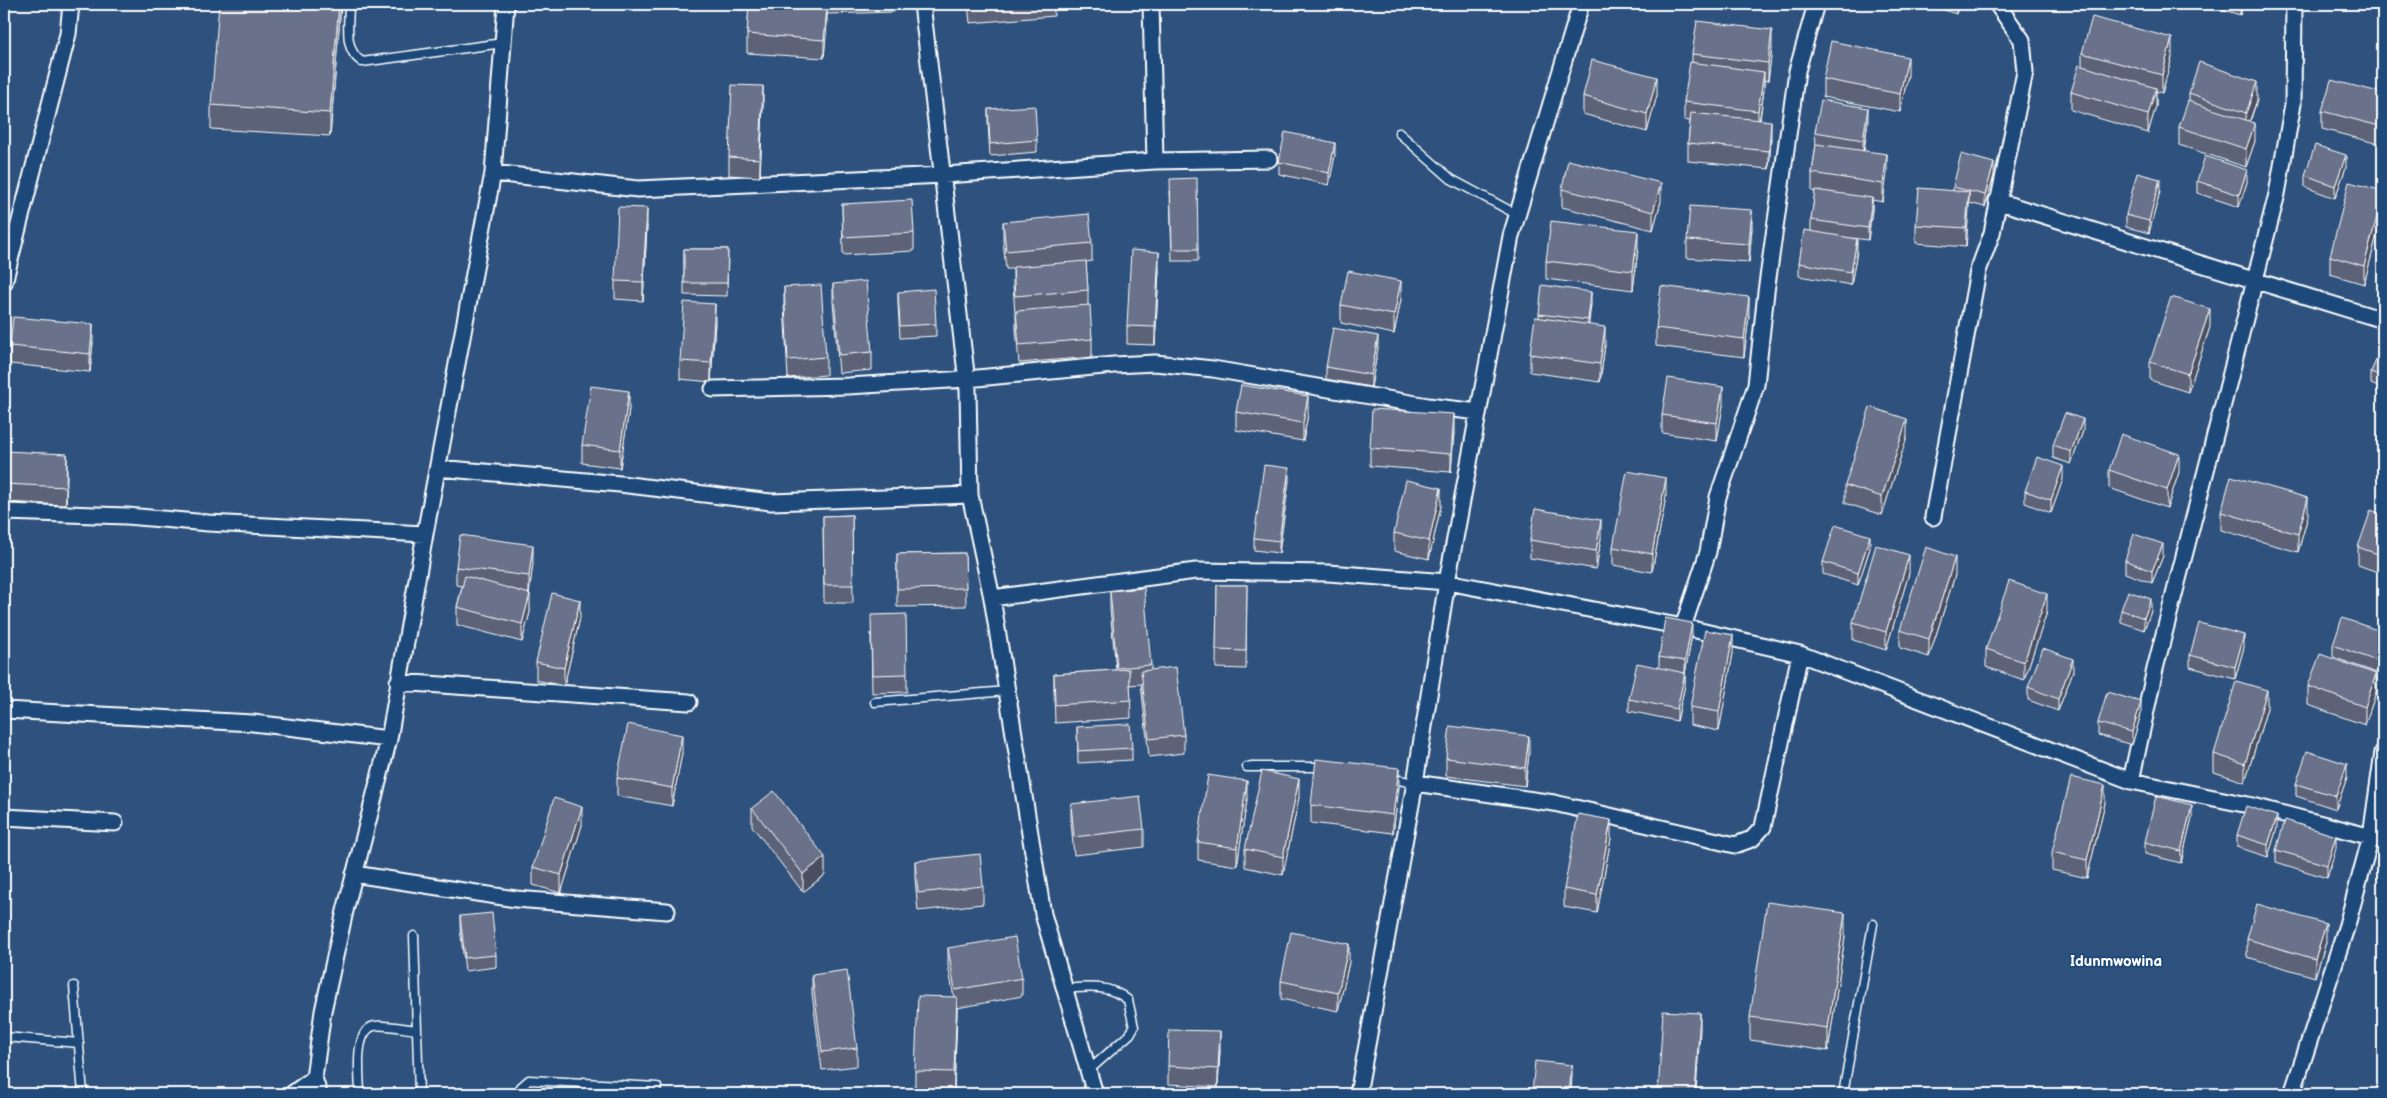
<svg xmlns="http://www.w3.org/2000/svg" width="2387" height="1098" font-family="'Balsamiq Sans',sans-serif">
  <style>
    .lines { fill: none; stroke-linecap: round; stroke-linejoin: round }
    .lane-casing { stroke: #fff; stroke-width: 11 }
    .street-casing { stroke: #fff; stroke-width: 19 }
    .lane { stroke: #1f4a7a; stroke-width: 8 }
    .street { stroke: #1f4a7a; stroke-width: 15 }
    .wall { fill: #5b6278; stroke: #fff }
    .shaded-wall { fill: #4a5061; stroke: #fff }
    .building { fill: #6a728b; stroke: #fff }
    .labels { text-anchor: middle; stroke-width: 4; stroke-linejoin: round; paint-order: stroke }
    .quarter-label { font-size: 15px; font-weight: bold; fill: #fff; stroke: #1f4a7a }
  </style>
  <rect width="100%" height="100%" fill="#2e527d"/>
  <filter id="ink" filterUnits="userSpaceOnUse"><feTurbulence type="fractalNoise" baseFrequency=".02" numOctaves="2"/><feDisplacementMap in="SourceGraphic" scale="10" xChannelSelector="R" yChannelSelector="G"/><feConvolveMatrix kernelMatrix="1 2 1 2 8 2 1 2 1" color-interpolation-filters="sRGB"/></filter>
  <g filter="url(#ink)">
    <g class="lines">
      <g class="lane-casing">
        <path id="lane" d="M349,4C349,24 343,50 362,62L503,43
          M1399,133L1451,179L1516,214
          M875,702L1007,691
          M1247,767H1325
          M1388,778L1415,783
          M414,936L419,1094
          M74,986L83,1094
          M1065,989C1089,987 1108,984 1128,1000L1134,1027L1130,1034L1088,1071
          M4,1037L79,1043
          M584,1082L586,1094
          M360,1094C360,1077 353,1032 374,1026C383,1024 407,1029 417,1030
          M518,1094L521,1087L529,1080L657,1087
          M1843,1094L1873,924"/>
      </g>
      <g class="street-casing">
        <path id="street" d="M922,4L968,390L970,495L992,598L1043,914L1095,1094
          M1151,4L1155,161
          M493,173L638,189L944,175L1155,161L1269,159
          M1997,201L2383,320
          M4,283L68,34L71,4
          M713,389L848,386L967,379L1114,365L1155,363L1213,369L1428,406L1478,412
          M438,468L620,484L771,502L970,495
          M4,512L127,516L208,523L425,534
          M1933,517L1978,271L1992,233L2025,72L2022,40L1997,4
          M992,598L1196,571L1328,573L1447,582L1683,627L1800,654L2131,781L2253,806L2383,840
          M1683,627L1708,552L1718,497L1756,385L1766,292L1797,71L1816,4
          M398,682L689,702
          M4,710L253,723L389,739
          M2131,781L2155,669L2277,194L2293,104L2294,4
          M1415,783L1554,803L1735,845L1752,839L1763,827L1800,654
          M4,817L115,823
          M354,874L516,899L667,911
          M292,1094L314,1078
          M319,1094L314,1078L323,1011L345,911L389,739L425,534L493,173L506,4
          M1358,1094L1415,783L1447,582L1511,236L1581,4
          M2292,1094L2347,925L2371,836L2383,752"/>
      </g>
      <use href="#lane" class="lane"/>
      <use href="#street" class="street"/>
    </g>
    <path class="wall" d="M341,4L330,136L211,129V105Z
      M739,4H781L818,6V4H894V12L827,14L824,58L747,53V34L749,9L739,10Z
      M968,4H1054V16L970,23Z
      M1927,4H1959L1956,14Z
      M2205,4H2243L2240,15Z
      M1772,48L1768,81L1764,80V90L1760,120L1771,139L1769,169L1688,161V143L1690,121L1684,120V102L1692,63V54Z
      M2082,53L2172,57L2162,93L2156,91V106L2148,133L2071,110V92L2082,66Z
      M1908,75L1900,112L1823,97V79Z
      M2189,93L2257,100L2250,122L2255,141L2246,167L2179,145V127L2189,102Z
      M2383,93V145L2322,129V111Z
      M1657,95L1647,132L1583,114V96Z
      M763,104L760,177L729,175V157Z
      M988,109L1037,140V152L990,156L988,122Z
      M1868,120L1864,151L1887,172L1883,202L1872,200V210L1868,240L1852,238L1857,251L1851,285L1799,276V263L1811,231V220L1815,192L1812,191V173L1816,144L1815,132Z
      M1335,155L1329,185L1279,174V162Z
      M2346,167L2335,198L2305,187V175Z
      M1994,175L1985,207L1969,203L1966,247L1916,243V225L1953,191V187Z
      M2197,181L2247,182L2239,207L2197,193Z
      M1562,189L1661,201L1653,230L1562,207Z
      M1170,191L1198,249V261H1172Z
      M2160,191L2149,233L2126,227V215Z
      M2383,191V212L2364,284L2330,274V256Z
      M842,204L914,233V251L843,255Z
      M1003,222L1092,243V261L1086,262L1088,290V306L1092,339V357L1019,363L1016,329V314H1015L1013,285V269H1006L1003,240Z
      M647,226L643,301L615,299V281Z
      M1752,228L1749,262L1687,258V240Z
      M684,249H728L727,296L684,295Z
      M1638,249L1633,290L1546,279V261Z
      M2383,257V278H2381V265Z
      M1159,270L1155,345L1127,344V326Z
      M833,284L872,352V370L839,373L833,302Z
      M784,287L826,357V375L788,378L784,305Z
      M898,292L936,324V336L900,338L898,304Z
      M1401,299L1394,334L1341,323V305Z
      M1591,304L1588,325L1605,345L1600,382L1530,372V354L1539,318V314Z
      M1749,315L1744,357L1656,346V328Z
      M715,322L711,382L680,379V361Z
      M2210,327L2188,392L2150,380V362Z
      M93,342L90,372L10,364V346Z
      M2383,347V389L2371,384V372Z
      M1378,348L1371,387L1326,379V367Z
      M1723,405L1717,441L1662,433V415Z
      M629,409L620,468L582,463V445Z
      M1236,412L1308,414L1303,441L1236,430Z
      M2083,431L2071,464L2053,458V445Z
      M1454,432L1451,472L1370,466V448Z
      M1907,437L1882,515L1845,503V485Z
      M4,451L67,472L66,505L4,502Z
      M2109,470L2179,472L2167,508L2109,488Z
      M2063,479L2051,513L2025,503V491Z
      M1289,480L1279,553L1254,550V538Z
      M1666,496L1652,572L1613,565V547Z
      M1441,506L1429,559L1394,551V533Z
      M2221,512L2308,516L2298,552L2221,530Z
      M852,515L853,603H824L823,516Z
      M2383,515V574L2358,565V547Z
      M1601,538L1596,569L1530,558V540Z
      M1870,548L1858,585L1823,574V562Z
      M965,553L966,606L897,607V554Z
      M2163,556L2152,583L2125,573V560Z
      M533,563L529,593L530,612L522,642L457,625V607L462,586L456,585V567Z
      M1909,573L1886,650L1853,640V622Z
      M1955,575L1929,657L1900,648V630Z
      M1217,585H1247L1246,669L1216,668Z
      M1110,591L1151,665V670L1184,735V753L1149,757L1141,684L1130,685L1131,718L1055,723L1054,692V674L1116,670L1110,609Z
      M2121,610L2151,611L2144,630L2121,622Z
      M2047,612L2024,680L1986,667V649Z
      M580,618L564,686L536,680V662Z
      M2383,632V672L2382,675L2333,657V645Z
      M871,633L907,674V692L872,693Z
      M1692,635L1685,674V685L1677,721L1629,711V699L1659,667V657Z
      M2244,647L2235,679L2190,667V655Z
      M1733,653L1719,731L1690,725V707Z
      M2073,671L2058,711L2028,700V687Z
      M2308,686L2376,692L2365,725L2308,705Z
      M2267,708L2245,782L2214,772V754Z
      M2141,714L2132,745L2098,735V723Z
      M1077,727L1132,748V760L1078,763Z
      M682,753L672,806L617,796V778Z
      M1529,754L1525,786L1446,776V758Z
      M2347,777L2336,809L2296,796V784Z
      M1399,787L1393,833L1311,823V805Z
      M1299,797L1283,875L1245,867V849Z
      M1247,799L1237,866L1198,860V842Z
      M2105,803L2087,878L2052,870V852Z
      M1071,804L1144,829V847L1074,855L1071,822Z
      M752,808L825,875L803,892L752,826Z
      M2192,817L2181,863L2145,854V842Z
      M582,825L561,893L533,885V867Z
      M2277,828L2268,857L2237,847V835Z
      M1611,838L1597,913L1564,907V889Z
      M2336,848L2327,878L2276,862V850Z
      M915,861L983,886V904L918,911L915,879Z
      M460,916L496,955V967L465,971L460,928Z
      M2383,917V949L2379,948V929Z
      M1845,936L1828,1051L1750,1040V1017Z
      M2247,939L2326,942L2315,977L2247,957Z
      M948,948L1022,978V996L957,1008L954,1090L915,1089V1071L954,997L948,966Z
      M1349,962L1338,1011L1281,999V981Z
      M812,975L857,1048V1066L822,1070L812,993Z
      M1220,1050L1218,1087L1168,1084V1066Z"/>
    <path class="shaded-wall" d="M339,4H341L330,136V113Z
      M1956,4H1959L1956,14Z
      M2240,4H2243L2240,15Z
      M827,7V25L824,58V40Z
      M1772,30V48L1768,81V63Z
      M2172,38V57L2162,93V75Z
      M1908,57V75L1900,112V94Z
      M1764,72V90L1758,129V111Z
      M1657,77V95L1647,132V114Z
      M2257,82V100L2246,131V113Z
      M763,86V104L760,177V159Z
      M2156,88V106L2148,133V115Z
      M1868,108V120L1863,152V140Z
      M1771,121V139L1769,169V151Z
      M2255,123V141L2246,167V149Z
      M1335,143V155L1329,185V173Z
      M1887,154V172L1883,202V184Z
      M2346,155V167L2335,198V186Z
      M1994,163V175L1985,207V195Z
      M2247,170V182L2239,207V195Z
      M2160,179V191L2149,233V221Z
      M1661,183V201L1653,230V212Z
      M1969,192V210L1966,247V228Z
      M2383,194V212L2364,284V266Z
      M1872,198V210L1868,240V228Z
      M647,208V226L643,301V282Z
      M1752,210V228L1749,262V244Z
      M1638,231V249L1633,290V271Z
      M1857,239V251L1851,285V272Z
      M1159,252V270L1155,345V327Z
      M1401,281V299L1394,334V315Z
      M1591,292V304L1588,332V320Z
      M1749,297V315L1744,357V339Z
      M715,304V322L711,382V363Z
      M2210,309V327L2188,392V374Z
      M93,324V342L90,372V354Z
      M1605,327V345L1600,382V364Z
      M1378,336V348L1371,387V375Z
      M1723,387V405L1717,441V423Z
      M629,391V409L620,468V450Z
      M1308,396V414L1303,441V423Z
      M1454,414V432L1451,472V454Z
      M1907,419V437L1882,515V497Z
      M2083,419V431L2071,464V452Z
      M67,454V472L66,505V487Z
      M2179,454V472L2167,508V490Z
      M2063,466V479L2051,513V500Z
      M1289,468V480L1279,553V541Z
      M1666,478V496L1652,572V554Z
      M1441,488V506L1429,559V541Z
      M2308,498V516L2298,552V534Z
      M1601,520V538L1596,569V551Z
      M1870,536V548L1858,585V573Z
      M2163,544V556L2152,583V571Z
      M533,545V563L529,595V576Z
      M1909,555V573L1886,650V632Z
      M1955,557V575L1929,657V639Z
      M530,594V612L522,642V624Z
      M2047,594V612L2024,680V662Z
      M2151,599V611L2144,630V618Z
      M580,600V618L564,686V668Z
      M1692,623V635L1685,674V661Z
      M1733,635V653L1719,731V712Z
      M2244,635V647L2235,679V667Z
      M2073,659V671L2058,711V699Z
      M2383,660V672L2382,675V663Z
      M1685,673V685L1677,721V709Z
      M2376,674V692L2365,725V707Z
      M2267,690V708L2245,782V764Z
      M2141,702V714L2132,745V732Z
      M682,735V753L672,806V788Z
      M1529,736V754L1525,786V768Z
      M2347,764V777L2336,809V796Z
      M1399,768V787L1393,833V815Z
      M1299,779V797L1283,875V857Z
      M1247,781V799L1237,866V848Z
      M2105,785V803L2087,878V860Z
      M2192,805V817L2181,863V851Z
      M582,807V825L561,893V875Z
      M2277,816V828L2268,857V845Z
      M1611,820V838L1597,913V895Z
      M2336,836V848L2327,878V865Z
      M825,857V875L803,892V874Z
      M1845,913V936L1828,1051V1028Z
      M2326,924V942L2315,977V959Z
      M1349,944V962L1338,1011V993Z
      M957,997V1015L954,1090V1072Z
      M1700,1013V1031L1696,1094H1695Z
      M1220,1031V1050L1218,1087V1069Z
      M1572,1065V1077L1571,1094H1569Z"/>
    <path class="building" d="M219,4H339L330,113L211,105Z
      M749,4H781L827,7L824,40L747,34Z
      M969,4H987L970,5Z
      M2092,17L2172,38L2162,75L2082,53Z
      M1697,21L1772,30L1768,63L1692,54Z
      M1831,41L1908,57L1900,94L1823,79Z
      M1592,60L1657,77L1647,114L1583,96Z
      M1690,62L1764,72L1758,111L1684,102Z
      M2199,62L2257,82L2246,113L2189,93Z
      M2079,65L2156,88L2148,115L2071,92Z
      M2331,80L2383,93V127L2322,111Z
      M732,85L763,86L760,159L729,157Z
      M1821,100L1868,108L1863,140L1815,132Z
      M2188,101L2255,123L2246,149L2179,127Z
      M1035,106L1037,140L990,144L988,109Z
      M1691,113L1771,121L1769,151L1688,143Z
      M1285,132L1335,143L1329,173L1279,162Z
      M1816,144L1887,154L1883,184L1812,173Z
      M2315,145L2346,155L2335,186L2305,175Z
      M1961,154L1994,163L1985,195L1953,187Z
      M2205,156L2247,170L2239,195L2197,181Z
      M1568,160L1661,183L1653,212L1562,189Z
      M2137,173L2160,179L2149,221L2126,215Z
      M1197,178L1198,249H1172L1170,179Z
      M2349,182L2383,191V194L2364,266L2330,256Z
      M1919,188L1969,192L1966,228L1916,225Z
      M1815,190L1872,198L1868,228L1811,220Z
      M912,200L914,233L843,237L842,204Z
      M1690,206L1752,210L1749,244L1687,240Z
      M618,207L647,208L643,282L615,281Z
      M1089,214L1092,243L1006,251L1003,222Z
      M1551,221L1638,231L1633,271L1546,261Z
      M1804,230L1857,239L1851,272L1799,263Z
      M684,249H728L727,283H684Z
      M1131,250L1159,252L1155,327L1127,326Z
      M2383,257V266L2381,265Z
      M1086,261L1088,290L1015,296L1013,267Z
      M1348,271L1401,281L1394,315L1341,305Z
      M866,281L872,352L839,355L833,284Z
      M821,285L826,357L788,360L784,287Z
      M1542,285L1591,292L1588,320L1539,314Z
      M1661,286L1749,297L1744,339L1656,328Z
      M934,289L936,324L900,326L898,292Z
      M2171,297L2210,309L2188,374L2150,362Z
      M684,302L715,304L711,363L680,361Z
      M1090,305L1092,339L1019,345L1016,311Z
      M13,317L93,324L90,354L10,346Z
      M1535,317L1605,327L1600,364L1530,354Z
      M1333,328L1378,336L1371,375L1326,367Z
      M2382,346L2383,347V377L2371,372Z
      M1668,378L1723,387L1717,423L1662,415Z
      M1241,385L1308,396L1303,423L1236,412Z
      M591,386L629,391L620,450L582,445Z
      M1870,407L1907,419L1882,497L1845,485Z
      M1372,409L1454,414L1451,454L1370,448Z
      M2065,413L2083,419L2071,452L2053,445Z
      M2121,434L2179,454L2167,490L2109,470Z
      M4,451L67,454L66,487L4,484Z
      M2037,457L2063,466L2051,500L2025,491Z
      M1264,465L1289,468L1279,541L1254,538Z
      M1627,471L1666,478L1652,554L1613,547Z
      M2231,476L2308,498L2298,534L2221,512Z
      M1406,480L1441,488L1429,541L1394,533Z
      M1535,509L1601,520L1596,551L1530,540Z
      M2371,510L2383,515V556L2358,547Z
      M852,515L853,585H824L823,516Z
      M1835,525L1870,536L1858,573L1823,562Z
      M2134,534L2163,544L2152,571L2125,560Z
      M460,535L533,545L529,576L456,567Z
      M1876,545L1909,555L1886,632L1853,622Z
      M1926,547L1955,557L1929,639L1900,630Z
      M965,553L966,588L897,589V554Z
      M465,576L530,594L522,624L457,607Z
      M2009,581L2047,594L2024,662L1986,649Z
      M1217,585H1247L1246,651L1216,650Z
      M1144,588L1151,665L1117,668L1110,591Z
      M2128,591L2151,599L2144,618L2121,610Z
      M552,593L580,600L564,668L536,662Z
      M906,614L907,674L872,675L871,615Z
      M1665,618L1692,623L1685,661L1659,657Z
      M2342,618L2383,632V660L2382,663L2333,645Z
      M2199,623L2244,635L2235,667L2190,655Z
      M1705,630L1733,635L1719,712L1690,707Z
      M2043,648L2073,659L2058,699L2028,687Z
      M2320,654L2376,674L2365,707L2308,686Z
      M1637,663L1685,673L1677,709L1629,699Z
      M1176,667L1184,735L1149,739L1141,671Z
      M1129,669L1131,700L1055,705L1054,674Z
      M2236,681L2267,690L2245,764L2214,754Z
      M2107,692L2141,702L2132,732L2098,723Z
      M628,724L682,735L672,788L617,778Z
      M1130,724L1132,748L1078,751L1077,727Z
      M1450,726L1529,736L1525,768L1446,758Z
      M2307,751L2347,764L2336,796L2296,784Z
      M1316,759L1399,768L1393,815L1311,805Z
      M1262,771L1299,779L1283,857L1245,849Z
      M1208,775L1247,781L1237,848L1198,842Z
      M2071,777L2105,785L2087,860L2052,852Z
      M774,791L825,857L803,874L752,808Z
      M1140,796L1144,829L1074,837L1071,804Z
      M2156,796L2192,805L2181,851L2145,842Z
      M554,798L582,807L561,875L533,867Z
      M2246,806L2277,816L2268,845L2237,835Z
      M1578,814L1611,820L1597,895L1564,889Z
      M2285,820L2336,836L2327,865L2276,850Z
      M980,854L983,886L918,893L915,861Z
      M1767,902L1845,913L1828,1028L1750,1017Z
      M2257,904L2326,924L2315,959L2247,939Z
      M492,913L496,955L465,958L460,916Z
      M2383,917V931L2379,929Z
      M1291,932L1349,944L1338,993L1281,981Z
      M1015,937L1022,978L955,990L948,948Z
      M847,970L857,1048L822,1052L812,975Z
      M918,996L957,997L954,1072L915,1071Z
      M1663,1011L1700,1013L1695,1094H1658Z
      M1169,1030L1220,1031L1218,1069L1168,1066Z
      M1535,1061L1572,1065L1569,1094H1542L1532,1093Z"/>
  </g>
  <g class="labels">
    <g class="quarter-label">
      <text x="2116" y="966">Idunmwowina</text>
    </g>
  </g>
  <rect width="2387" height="1098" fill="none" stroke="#1f4a7a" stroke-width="20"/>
  <rect x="10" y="10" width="2367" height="1078" fill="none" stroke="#fff" stroke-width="2" filter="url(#ink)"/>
</svg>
